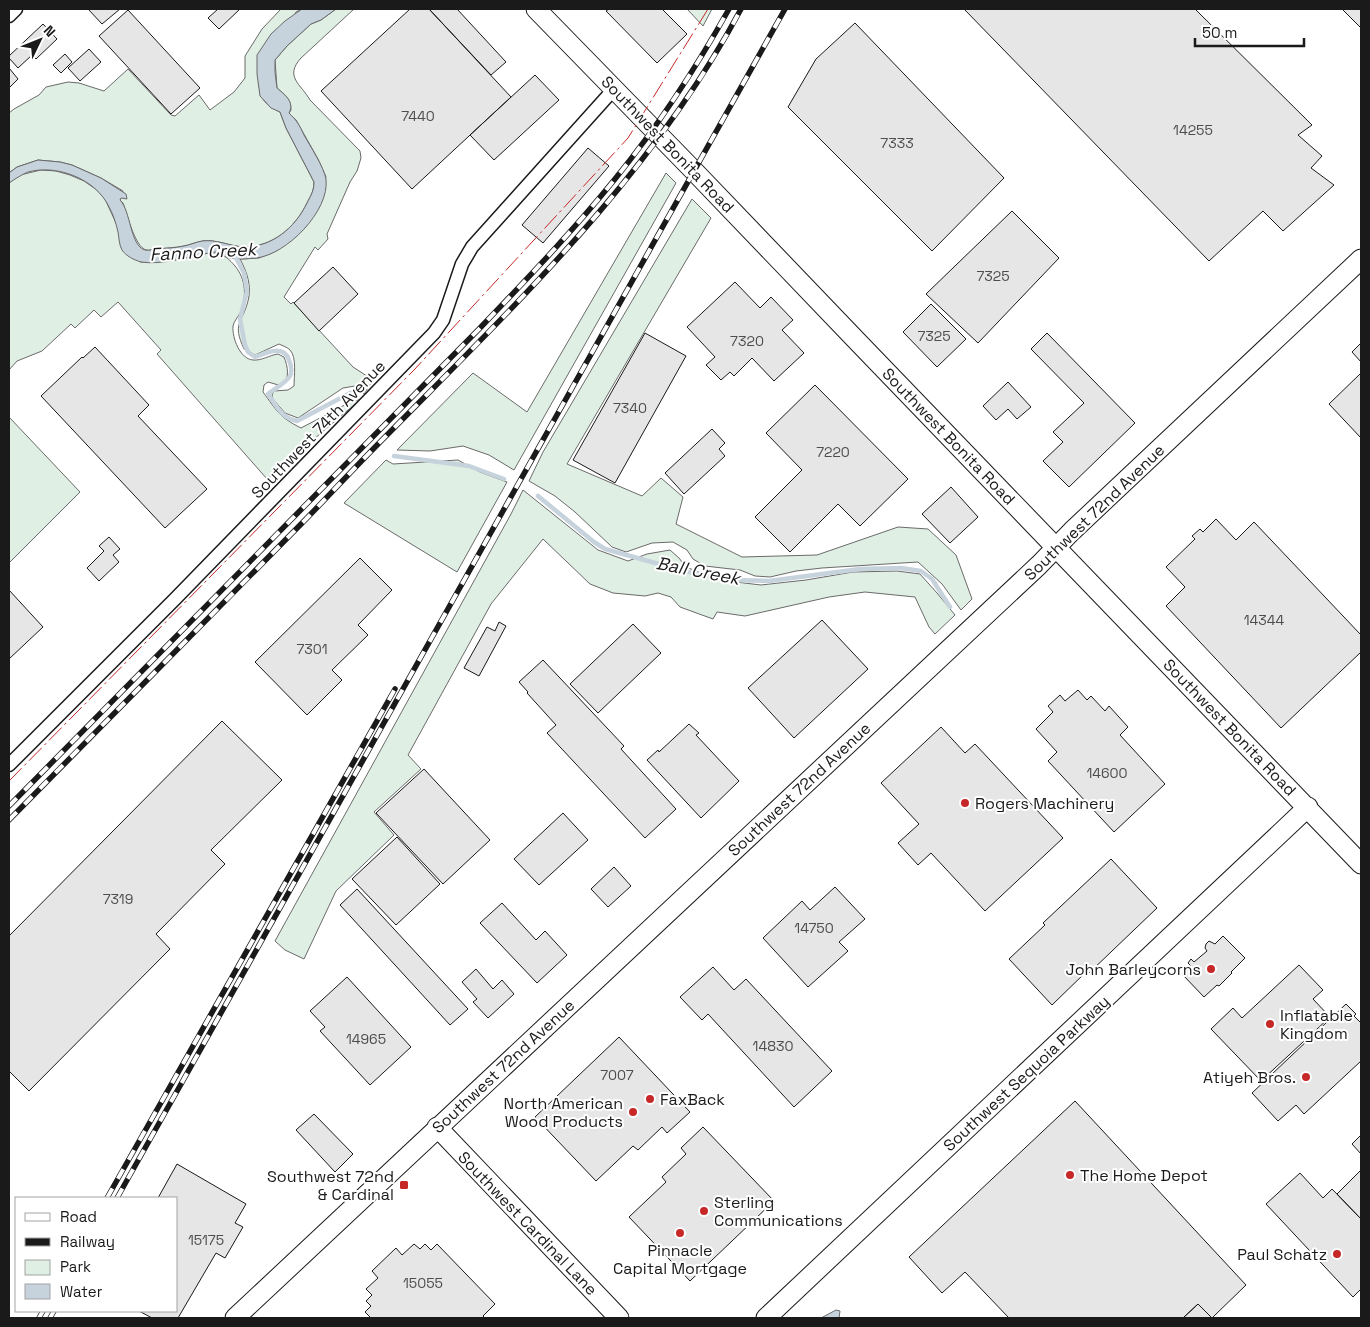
<svg xmlns="http://www.w3.org/2000/svg" width="1370" height="1327" font-family="'Space Grotesk',sans-serif">
  <style>
    .green { fill: #e0efe3; stroke: #6a6a6a }
    .water { fill: #c6d2dc; stroke: #6a6a6a }
    .lines { fill: none; stroke-linecap: round; stroke-linejoin: round }
    .stream { stroke: #c6d2dc; stroke-width: 4.5 }
    .building { fill: #e6e6e6; stroke: #1a1a1a }
    .street-casing { stroke: #1a1a1a; stroke-width: 15 }
    .secondary-casing { stroke: #1a1a1a; stroke-width: 21 }
    .street { stroke: #fff; stroke-width: 12 }
    .secondary { stroke: #fff; stroke-width: 19 }
    .rail-casing { stroke: #1a1a1a; stroke-width: 5.5 }
    .rail { stroke: #fff; stroke-width: 4; stroke-dasharray: 11; stroke-linecap: butt }
    .power { stroke: #c62828; stroke-width: 1; stroke-dasharray: 18 4 2.5 4; stroke-linecap: butt }
    .poi-dot { fill: #c62828; stroke: #fff; stroke-width: 2 }
    .labels { text-anchor: middle; stroke-width: 4; stroke-linejoin: round; paint-order: stroke }
    .number-label { font-size: 14px; fill: #4d4d4d }
    .street-label { font-size: 16px; fill: #1a1a1a; stroke: #fff }
    .poi-label { font-size: 16px; fill: #1a1a1a; stroke: #fff; text-anchor: start }
    .water-label { font-size: 18px; font-style: italic; fill: #1a1a1a; stroke: #fff }
  </style>
  <rect width="100%" height="100%" fill="#fff"/>
  <path class="green" d="M281,9H302L296,12L259,85C261,101 266,105 280,112L286,128L314,182C314,191 311,195 307,203C295,228 272,247 244,247C230,247 217,239 203,241C196,242 190,245 184,246C175,248 166,248 157,249C154,249 149,251 146,250C135,247 127,214 123,203L120,200L123,191L101,178L72,165L60,162L38,160L17,167L9,173V113L14,109L39,95L46,87L68,82L79,83L104,91L128,69L171,115L175,116L199,95L210,110L234,92L245,78V56L262,29Z
    M336,9H354L301,58C284,77 301,84 310,100L360,151L361,158L357,171L350,182L327,234L328,239L318,250L315,247L284,297L291,304L293,302L353,367L373,380L364,394L355,386L343,388L298,418L285,413L273,399L272,395L274,391L288,390L294,386C294,377 297,357 290,350C287,347 283,346 279,344L255,355L244,349C232,323 242,324 248,301C252,286 247,272 240,259L259,258L276,251L290,241L306,227L326,177L318,159L296,120L289,113L291,110C291,99 285,95 277,88L275,60L287,46L311,24L321,20Z
    M687,9H712L703,26Z
    M41,170L56,171L70,175L84,181L97,190L105,199L116,223L140,262C152,262 163,262 175,260C185,259 207,251 216,253C224,254 230,260 235,266C246,279 247,297 240,313C238,317 234,321 233,326C232,338 240,359 253,360C261,361 270,355 278,354L284,357C288,367 290,378 282,386L268,382L264,385L263,392C277,411 279,417 301,428L354,400H360L267,479L157,354L161,350L118,302L101,317L94,310L75,328L71,324L42,351L17,361L9,370V183L20,175Z
    M666,173L676,183L514,470L489,455L463,446L430,451L397,450L473,373L527,412Z
    M692,199L711,218L567,464L642,496L661,478L683,497L676,524L742,557L817,555L898,527L928,529L956,555L972,599L961,610L942,584L918,562L822,568L796,571L770,577L755,576L740,570L705,566L693,559L687,550L673,542L652,543L626,552L612,547L575,512L555,496L529,481L543,452Z
    M9,417L80,492L9,563Z
    M386,460L393,464L458,460L480,472L507,482L457,572L344,503Z
    M523,490L598,550L628,561L647,554L670,550L679,558L686,567L719,580L761,585L806,580L853,572L897,571L920,574L937,593L955,615L935,634L929,627L915,597L865,592L829,597L745,616L717,612L713,619L680,607L671,597L658,593L645,596L613,593L590,584L543,539L491,604L408,755L421,769L374,812L394,835L336,891L304,959L285,950L275,941L511,514Z"/>
  <path class="water" d="M302,9H336L321,20L311,24L287,46L275,60V72L277,88C285,95 295,102 289,113C292,116 295,119 297,122C300,126 302,131 304,135C310,146 324,167 326,179C330,211 286,255 256,258C246,259 235,260 226,257C223,256 219,253 216,252C211,252 205,254 201,255C182,258 161,265 141,262C134,260 126,256 122,250C119,245 119,237 118,232C116,223 113,214 109,207C96,179 57,164 28,172C21,175 15,179 9,183V173L17,167L38,160L60,162L72,165L101,178L126,194L127,199L121,198L120,200C131,211 130,246 145,250C149,251 154,249 157,249C166,248 175,248 184,246C190,245 196,242 202,241C216,239 230,246 244,247C272,247 295,228 307,203C311,195 314,191 314,182L286,128L280,112L271,108L260,96L257,74V55L271,34L285,21Z
    M836,1310L840,1311L839,1318H821Z"/>
  <g class="lines">
    <path class="stream" d="M234,254L244,273L247,291L240,319L245,345L248,352L255,357C266,353 284,344 289,360C291,365 292,372 290,376C286,383 274,389 268,394C277,406 281,418 297,421L354,391
      M394,456L469,466L504,479
      M538,496L594,542L605,549L684,571L732,580L769,581L860,569L901,568L921,571L932,579L950,607"/>
  </g>
  <path class="building" d="M88,9H120L102,24Z
    M218,9H240L219,29L208,18Z
    M410,9H429L511,97L412,189L321,91Z
    M429,9H457L506,62L491,75Z
    M609,9H662L687,34L657,63L606,11Z
    M964,9H1195L1312,125L1298,135L1322,156L1311,168L1334,185L1283,231L1263,211L1209,261Z
    M1342,9H1361V28Z
    M128,10L200,88L171,114L99,36Z
    M855,23L1004,178L932,251L788,107L816,59Z
    M43,24L57,39L36,59L32,55L18,68L9,58V56Z
    M89,49L101,62L80,81L68,68Z
    M65,54L72,62L61,73L53,65Z
    M9,68L18,79L9,88Z
    M535,75L559,100L494,160L470,135Z
    M588,148L609,166L543,243L522,225Z
    M1012,211L1059,258L978,343L926,294Z
    M333,267L358,294L319,331L294,303Z
    M735,282L760,308L771,297L793,320L782,330L804,353L774,381L752,358L734,376L730,372L721,380L706,365L715,357L687,327Z
    M931,304L966,339L937,367L903,332Z
    M645,333L686,356L615,483L573,460Z
    M1047,333L1135,423L1069,487L1043,461L1063,442L1053,432L1084,403L1031,349Z
    M1361,343V362L1352,352Z
    M95,347L149,405L138,416L207,489L165,528L41,396L82,357L83,358Z
    M1361,373V438L1329,404Z
    M1008,382L1031,407L1017,419L1008,409L996,420L983,406Z
    M815,385L908,479L860,526L838,504L790,552L755,517L802,470L766,433Z
    M712,429L725,443L719,449L725,456L684,494L665,473Z
    M951,487L978,517L950,543L922,514Z
    M1216,519L1236,540L1254,522L1361,635V652L1281,728L1166,606L1185,587L1166,567L1195,539L1192,536L1200,529L1203,532Z
    M109,537L120,549L113,555L119,562L99,581L87,568L104,551L99,546Z
    M360,558L392,590L358,625L368,635L332,670L342,680L307,715L255,662Z
    M9,590L43,627L9,659Z
    M822,620L868,669L794,738L748,688Z
    M499,622L506,626L479,676L464,668L487,627L495,631Z
    M633,624L661,653L598,713L570,684Z
    M543,660L624,746L621,749L676,809L645,838L547,733L556,725L527,693L528,692L519,682Z
    M1078,690L1087,700L1091,696L1105,711L1109,706L1128,727L1120,735L1165,784L1114,832L1048,761L1057,752L1036,729L1053,712L1048,706L1060,695L1065,701Z
    M222,721L282,780L211,850L225,864L156,934L170,949L29,1091L9,1071V936Z
    M689,724L699,733L696,735L739,781L701,818L647,760L658,750L659,752Z
    M941,727L965,753L975,744L1063,838L985,911L931,853L918,865L898,843L919,824L881,783Z
    M424,769L490,840L443,884L376,813Z
    M563,813L588,840L539,885L514,859Z
    M397,837L440,884L396,925L352,879Z
    M1111,859L1157,908L1089,973L1087,971L1052,1005L1009,959L1045,925L1043,923Z
    M614,867L631,886L608,907L591,889Z
    M835,887L865,919L839,942L848,951L808,987L763,938L802,901L810,910Z
    M357,889L468,1009L450,1025L340,905Z
    M502,903L536,940L545,931L567,955L537,983L480,923Z
    M1223,936L1245,958L1231,972L1232,973L1219,986L1217,985L1204,997L1182,974L1191,966L1188,963L1191,959L1194,962L1207,951L1205,948L1206,944L1209,941L1215,944Z
    M1299,965L1323,990L1313,999L1330,1017L1261,1081L1211,1029L1233,1008L1242,1018Z
    M713,967L734,990L746,979L832,1071L794,1107L708,1014L702,1020L680,997Z
    M476,969L493,989L502,980L514,994L488,1018L473,1002L477,999L462,982Z
    M347,977L411,1047L370,1085L320,1031L325,1027L310,1011Z
    M1346,1004L1356,1014L1354,1016L1361,1023V1061L1304,1114L1296,1105L1278,1121L1252,1093Z
    M619,1037L690,1112L667,1133L662,1127L638,1150L633,1146L596,1181L535,1117Z
    M1075,1101L1246,1285L1212,1318L1198,1304L1183,1318H1009L965,1272L942,1293L909,1257Z
    M314,1114L353,1154L335,1172L296,1130Z
    M703,1127L774,1201L690,1281L629,1217L666,1182L662,1177L686,1154L681,1148Z
    M1361,1135V1154L1352,1144Z
    M177,1164L246,1204L235,1223L243,1227L225,1258L216,1253L178,1318H152L139,1311H176V1198H158Z
    M1361,1170V1219L1337,1194Z
    M1300,1173L1323,1198L1332,1189L1361,1219V1289L1353,1297L1266,1204Z
    M414,1244L420,1249L425,1244L431,1250L437,1244L495,1304L483,1316L485,1318H371L365,1312L371,1306L366,1301L372,1295L366,1289L378,1278L372,1271L396,1248L402,1255Z
    M1198,1304L1212,1318H1183Z"/>
  <g class="lines">
    <g class="street-casing">
      <path id="street" d="M9,16L16,9
        M9,765L175,599L434,333L443,320L462,264L472,247L614,89"/>
    </g>
    <g class="secondary-casing">
      <path id="secondary" d="M536,9L694,171L856,340L1361,864
        M437,1127L619,1318
        M235,1318L1039,565L1072,531L1361,259
        M766,1318L1308,807"/>
    </g>
    <use href="#street" class="street"/>
    <use href="#secondary" class="secondary"/>
    <g class="rail-casing">
      <path id="rail" d="M9,806L480,328C526,280 573,231 615,179C658,126 696,68 729,9
        M9,820C108,719 208,619 307,518C334,490 360,462 387,435C517,303 653,174 741,9
        M107,1198L395,689
        M117,1198L785,9
        M39,1318L43,1311
        M50,1318L54,1311"/>
    </g>
    <use href="#rail" class="rail"/>
    <path class="power" d="M9,781L414,370L628,138L708,9"/>
  </g>
  <g class="poi-dot">
    <circle cx="965" cy="803" r="5"/>
    <circle cx="1211" cy="969" r="5"/>
    <circle cx="1270" cy="1024" r="5"/>
    <circle cx="1306" cy="1077" r="5"/>
    <circle cx="650" cy="1099" r="5"/>
    <circle cx="633" cy="1112" r="5"/>
    <circle cx="1070" cy="1175" r="5"/>
    <rect x="399" y="1180" width="10" height="10" rx="2.5"/>
    <circle cx="704" cy="1211" r="5"/>
    <circle cx="680" cy="1233" r="5"/>
    <circle cx="1337" cy="1254" r="5"/>
  </g>
  <g class="labels">
    <g class="number-label">
      <text x="418" y="121">7440</text>
      <text x="1193" y="135">14255</text>
      <text x="897" y="148">7333</text>
      <text x="993" y="281">7325</text>
      <text x="934" y="341">7325</text>
      <text x="747" y="346">7320</text>
      <text x="630" y="413">7340</text>
      <text x="833" y="457">7220</text>
      <text x="1264" y="625">14344</text>
      <text x="312" y="654">7301</text>
      <text x="1107" y="778">14600</text>
      <text x="118" y="904">7319</text>
      <text x="814" y="933">14750</text>
      <text x="366" y="1044">14965</text>
      <text x="773" y="1051">14830</text>
      <text x="617" y="1080">7007</text>
      <text x="206" y="1245">15175</text>
      <text x="423" y="1288">15055</text>
    </g>
    <g class="street-label">
      <text transform="translate(668 144) rotate(46)" y="6">Southwest Bonita Road</text>
      <text transform="translate(318 429) rotate(-46)" y="6">Southwest 74th Avenue</text>
      <text transform="translate(949 436) rotate(46)" y="6">Southwest Bonita Road</text>
      <text transform="translate(1094 512) rotate(-44)" y="6">Southwest 72nd Avenue</text>
      <text transform="translate(1230 727) rotate(46)" y="6">Southwest Bonita Road</text>
      <text transform="translate(799 789) rotate(-43)" y="6">Southwest 72nd Avenue</text>
      <text transform="translate(503 1066) rotate(-43)" y="6">Southwest 72nd Avenue</text>
      <text transform="translate(1026 1073) rotate(-43)" y="6">Southwest Sequoia Parkway</text>
      <text transform="translate(528 1223) rotate(46)" y="6">Southwest Cardinal Lane</text>
    </g>
    <g class="poi-label">
      <text x="975" y="809">Rogers Machinery</text>
      <text x="1201" y="975" text-anchor="end">John Barleycorns</text>
      <text x="1280" y="1021">Inflatable<tspan x="1280" dy="18">Kingdom</tspan></text>
      <text x="1296" y="1083" text-anchor="end">Atiyeh Bros.</text>
      <text x="660" y="1105">FaxBack</text>
      <text x="623" y="1109" text-anchor="end">North American<tspan x="623" dy="18">Wood Products</tspan></text>
      <text x="1080" y="1181">The Home Depot</text>
      <text x="394" y="1182" text-anchor="end">Southwest 72nd<tspan x="394" dy="18">&amp; Cardinal</tspan></text>
      <text x="714" y="1208">Sterling<tspan x="714" dy="18">Communications</tspan></text>
      <text x="680" y="1256" text-anchor="middle">Pinnacle<tspan x="680" dy="18">Capital Mortgage</tspan></text>
      <text x="1327" y="1260" text-anchor="end">Paul Schatz</text>
    </g>
    <g class="water-label">
      <text transform="translate(203 252) rotate(-3)" y="6">Fanno Creek</text>
      <text transform="translate(698 571) rotate(11)" y="6">Ball Creek</text>
    </g>
  </g>
  <rect width="1370" height="1327" fill="none" stroke="#1a1a1a" stroke-width="20"/>
  <rect x="15" y="1197" width="162" height="115" fill="#ffffff" stroke="#a3a3a3"/>
  <rect x="25" y="1213" width="25" height="8" fill="#ffffff" stroke="#a3a3a3"/>
  <text x="60" y="1222" font-size="15" fill="#1a1a1a">Road</text>
  <rect x="25" y="1238" width="25" height="8" fill="#1a1a1a" stroke="#a3a3a3"/>
  <text x="60" y="1247" font-size="15" fill="#1a1a1a">Railway</text>
  <rect x="25" y="1260" width="25" height="15" fill="#e0efe3" stroke="#a3a3a3"/>
  <text x="60" y="1272" font-size="15" fill="#1a1a1a">Park</text>
  <rect x="25" y="1284" width="25" height="15" fill="#c6d2dc" stroke="#a3a3a3"/>
  <text x="60" y="1297" font-size="15" fill="#1a1a1a">Water</text>
  <g transform="translate(40 40) rotate(47)" stroke="#ffffff" stroke-width="4" paint-order="stroke">
  <path d="M0-4L9 19L0 12L-9 19Z" fill="#1a1a1a"/>
  <text y="-8" font-size="14" font-weight="bold" text-anchor="middle" fill="#1a1a1a">N</text>
  </g>
  <path d="M1195 38v8h109v-8" fill="none" stroke="#1a1a1a" stroke-width="2.5"/>
  <text x="1202" y="38" font-size="15" fill="#1a1a1a" stroke="#ffffff" stroke-width="4" paint-order="stroke">50 m</text>
</svg>
